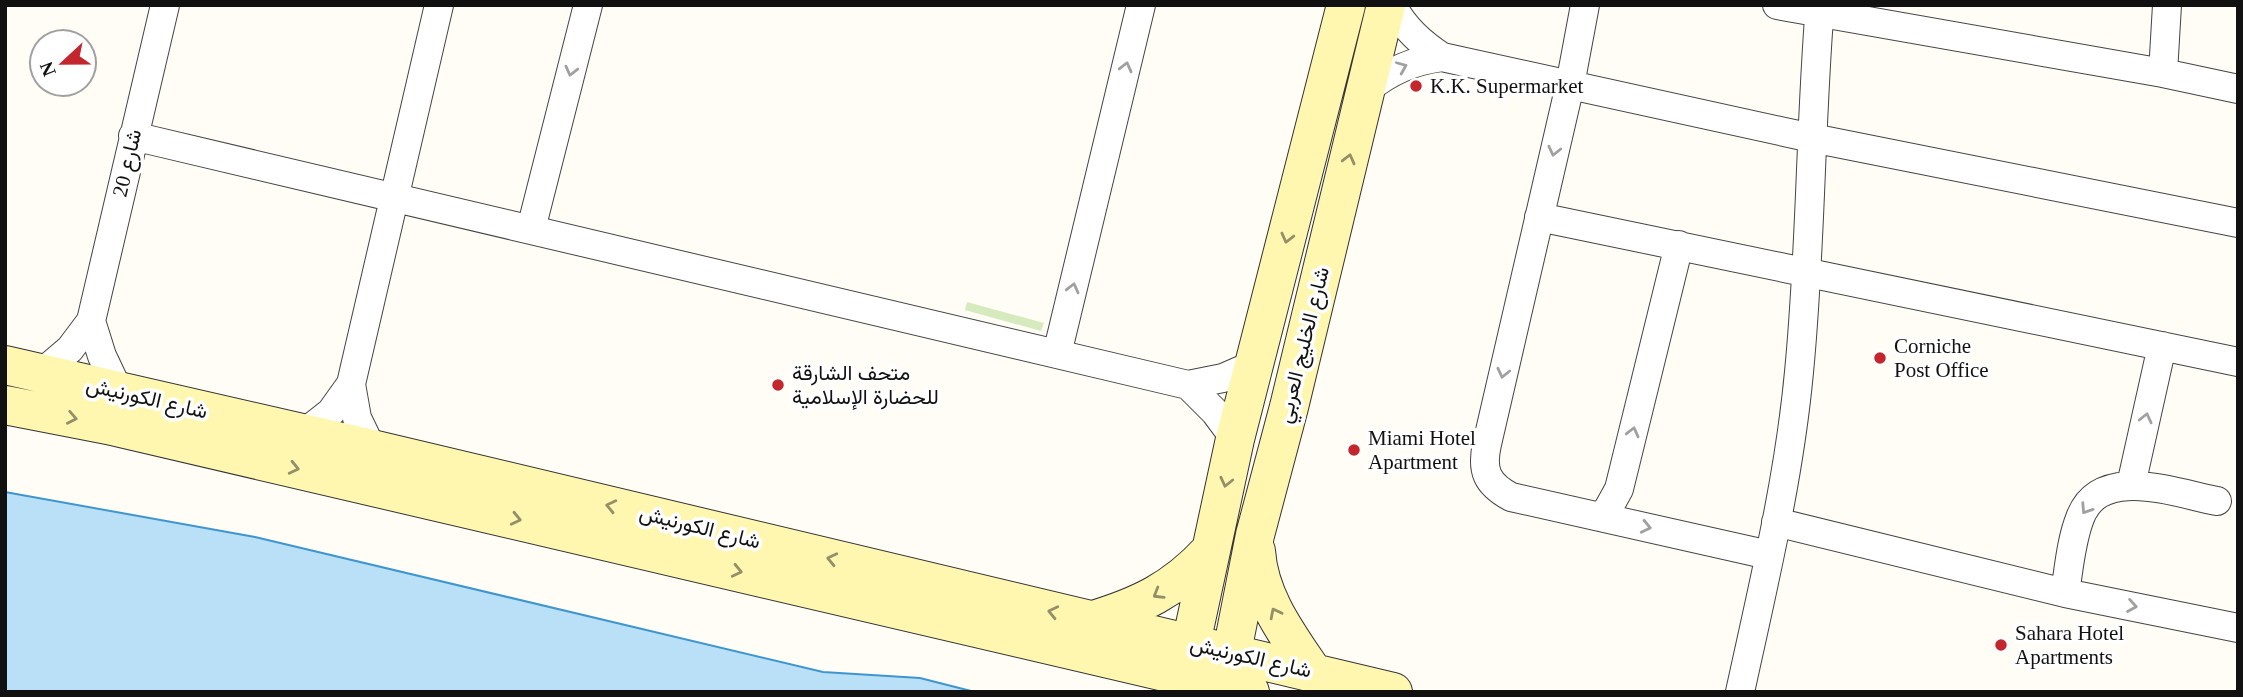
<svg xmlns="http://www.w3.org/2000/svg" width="2243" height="697" font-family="'Times New Roman',Vazirmatn,serif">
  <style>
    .green { fill: #d5ebbd }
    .water { fill: #b9e0f7; stroke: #3f96cf; stroke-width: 2 }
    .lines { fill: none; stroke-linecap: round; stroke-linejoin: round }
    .street-casing { stroke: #444; stroke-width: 30 }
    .secondary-casing { stroke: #333; stroke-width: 40 }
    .street { stroke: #fff; stroke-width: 28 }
    .secondary { stroke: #fff6b0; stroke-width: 38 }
    .oneway { stroke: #a0a0a0 }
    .oneway2 { stroke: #948f68 }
    .poi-dot { fill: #c4262e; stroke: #fff; stroke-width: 2.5 }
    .labels { text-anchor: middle; stroke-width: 7; stroke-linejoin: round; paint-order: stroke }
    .poi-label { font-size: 21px; fill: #111; stroke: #fff; text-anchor: start }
    .street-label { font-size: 21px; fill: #111; stroke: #fff }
  </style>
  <rect width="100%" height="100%" fill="#fffdf5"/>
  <path class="green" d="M967,302L1044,323L1041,331L965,310Z"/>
  <path class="water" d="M5,492L255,537L823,672L920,678L975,692H5Z"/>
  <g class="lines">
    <g class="street-casing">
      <path id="street" d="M1392,5C1404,28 1421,43 1442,57
        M1585,5L1570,85L1487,444C1481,471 1487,484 1511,497L1769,555
        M1777,5L2163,73L2238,89
        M2163,73L2167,5
        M1366,90C1390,71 1412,61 1442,57L1812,138L2238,223
        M133,136L1188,385L1223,378L1255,364
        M1539,217L2238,362
        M531,229L588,5
        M91,321L102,356L119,392
        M1057,354L1141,5
        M43,372L70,349L91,321L165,5
        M1188,385L1215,412L1235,439
        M304,433L331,412L351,384
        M372,449L357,418L351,384L439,5
        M2131,485L2162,346
        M1600,517L1608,509L1619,489L1679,245
        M1776,522L2065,593L2238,628
        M2065,593C2069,568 2071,541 2080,518C2100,464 2175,493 2217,501
        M1740,692C1763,586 1789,480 1799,372C1811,250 1810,127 1820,5"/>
    </g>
    <g class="secondary-casing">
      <path id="secondary" d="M5,365L372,449L1393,692
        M5,405L108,425L1250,692
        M1256,551C1259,597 1287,634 1312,671
        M1090,621C1140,606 1174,590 1210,551
        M1186,667L1235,439L1346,5
        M1227,677L1255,535L1289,407L1386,5"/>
    </g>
    <use href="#street" class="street"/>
    <use href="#secondary" class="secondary"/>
  </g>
  <defs><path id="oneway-chevron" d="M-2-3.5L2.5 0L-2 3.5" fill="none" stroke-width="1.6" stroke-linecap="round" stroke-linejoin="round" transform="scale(1.75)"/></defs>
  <g class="oneway">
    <use href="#oneway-chevron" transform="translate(1126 67) rotate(-76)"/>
    <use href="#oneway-chevron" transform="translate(1402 67) rotate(-23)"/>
    <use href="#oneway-chevron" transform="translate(571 71) rotate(104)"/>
    <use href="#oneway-chevron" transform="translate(1554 151) rotate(103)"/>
    <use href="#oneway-chevron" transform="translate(1073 288) rotate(-76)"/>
    <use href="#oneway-chevron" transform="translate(1503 373) rotate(103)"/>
    <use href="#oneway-chevron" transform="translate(2146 418) rotate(-77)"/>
    <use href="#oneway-chevron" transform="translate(1633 432) rotate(-76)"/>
    <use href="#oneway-chevron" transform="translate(2086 509) rotate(123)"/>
    <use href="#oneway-chevron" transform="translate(1646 527) rotate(13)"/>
    <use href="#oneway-chevron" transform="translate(2132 606) rotate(10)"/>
  </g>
  <g class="oneway2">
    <use href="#oneway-chevron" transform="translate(1349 159) rotate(-76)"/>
    <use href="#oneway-chevron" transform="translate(1287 238) rotate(104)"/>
    <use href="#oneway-chevron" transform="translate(72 418) rotate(11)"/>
    <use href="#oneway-chevron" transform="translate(294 468) rotate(13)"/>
    <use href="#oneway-chevron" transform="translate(1226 482) rotate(103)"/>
    <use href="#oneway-chevron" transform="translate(611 506) rotate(-167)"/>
    <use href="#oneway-chevron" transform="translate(516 519) rotate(13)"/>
    <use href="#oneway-chevron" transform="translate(832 559) rotate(-167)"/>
    <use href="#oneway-chevron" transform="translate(737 571) rotate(13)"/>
    <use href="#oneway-chevron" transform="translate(1158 594) rotate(149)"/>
    <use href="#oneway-chevron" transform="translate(1053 612) rotate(-167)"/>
    <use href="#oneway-chevron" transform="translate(1275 613) rotate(-117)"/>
  </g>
  <g class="poi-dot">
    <circle cx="1416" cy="86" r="7"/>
    <circle cx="1880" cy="358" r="7"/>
    <circle cx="778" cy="385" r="7"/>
    <circle cx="1354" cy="450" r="7"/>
    <circle cx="2001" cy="645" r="7"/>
  </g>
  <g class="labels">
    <g class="poi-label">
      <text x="1430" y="93">K.K. Supermarket</text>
      <text x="1894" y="353">Corniche<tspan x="1894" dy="24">Post Office</tspan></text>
      <text x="792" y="380">متحف الشارقة<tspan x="792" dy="24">للحضارة الإسلامية</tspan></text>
      <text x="1368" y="445">Miami Hotel<tspan x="1368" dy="24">Apartment</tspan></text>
      <text x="2015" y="640">Sahara Hotel<tspan x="2015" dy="24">Apartments</tspan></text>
    </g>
    <g class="street-label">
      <text transform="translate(127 163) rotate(-77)" y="7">شارع 20</text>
      <text transform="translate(1303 345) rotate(-76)" y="7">شارع الخليج العربي</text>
      <text transform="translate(147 398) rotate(13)" y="7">شارع الكورنيش</text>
      <text transform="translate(700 527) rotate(14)" y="7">شارع الكورنيش</text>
      <text transform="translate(1251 657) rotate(13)" y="7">شارع الكورنيش</text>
    </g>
  </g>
  <rect width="2243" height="697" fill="none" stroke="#111111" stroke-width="14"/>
  <g transform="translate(63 63) rotate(248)"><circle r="33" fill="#ffffff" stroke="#a0a0a0" stroke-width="2"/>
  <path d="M0-5L12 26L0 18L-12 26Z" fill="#c4262e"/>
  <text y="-10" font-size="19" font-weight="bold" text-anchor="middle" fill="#111111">N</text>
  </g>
</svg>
